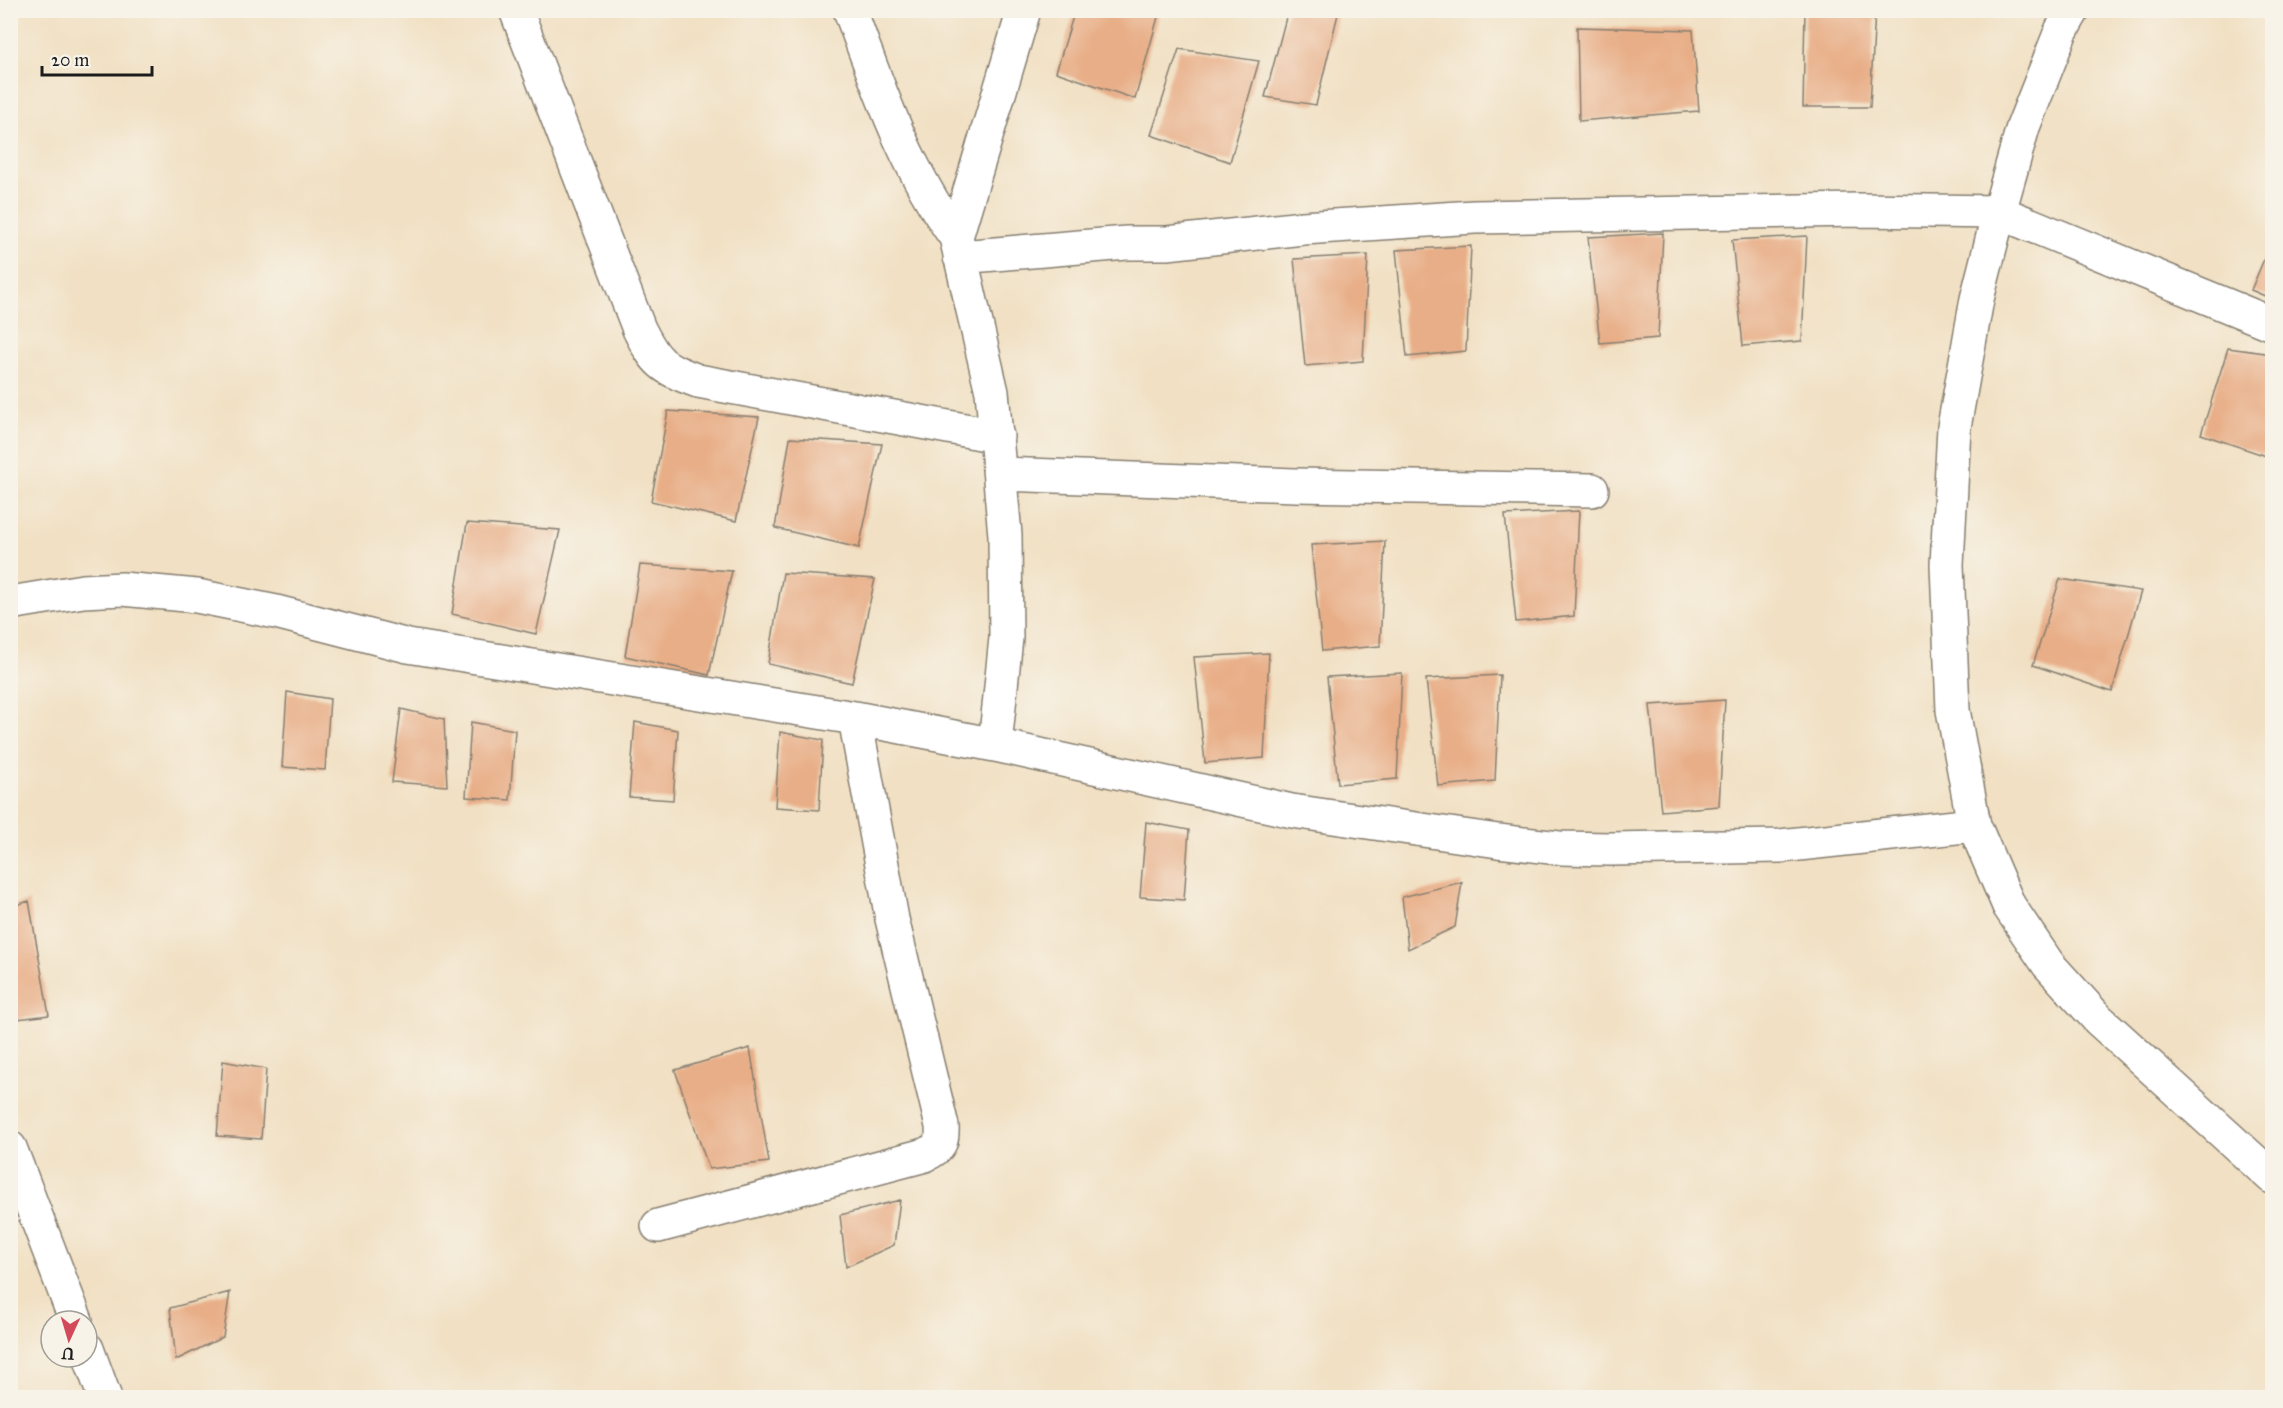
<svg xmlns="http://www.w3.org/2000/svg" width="2283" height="1408" font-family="'IM FELL Great Primer',serif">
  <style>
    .building { fill: #e8ae87 }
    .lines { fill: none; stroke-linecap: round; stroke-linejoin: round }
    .street-casing { stroke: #867e70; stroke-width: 36 }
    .street { stroke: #fff; stroke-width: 33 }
  </style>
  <rect width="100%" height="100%" fill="#f7f3e8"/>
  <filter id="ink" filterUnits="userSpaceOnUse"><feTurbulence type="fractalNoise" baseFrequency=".0167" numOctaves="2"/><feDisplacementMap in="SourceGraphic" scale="12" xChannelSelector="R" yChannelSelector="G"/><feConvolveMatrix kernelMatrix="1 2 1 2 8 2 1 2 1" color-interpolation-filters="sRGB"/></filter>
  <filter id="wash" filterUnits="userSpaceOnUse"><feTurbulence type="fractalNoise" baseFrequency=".008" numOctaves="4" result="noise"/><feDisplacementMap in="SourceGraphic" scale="24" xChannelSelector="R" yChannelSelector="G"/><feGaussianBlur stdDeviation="1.35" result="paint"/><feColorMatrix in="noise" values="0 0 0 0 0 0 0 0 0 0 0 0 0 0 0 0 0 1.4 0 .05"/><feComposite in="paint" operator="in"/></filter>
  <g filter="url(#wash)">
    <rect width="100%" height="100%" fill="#f1e0c3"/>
    <g id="blocks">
      <path class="building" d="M1075,10H1160L1135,99L1056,72Z
        M1288,10H1323L1338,14L1316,105L1265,97Z
        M1805,10H1875L1870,107H1803Z
        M1577,27L1693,30L1699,111L1579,121Z
        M1179,49L1259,61L1230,162L1151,135Z
        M1663,233L1658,338L1600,343L1588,237Z
        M1807,236L1802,341L1743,346L1732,240Z
        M2272,240V299L2251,290Z
        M1471,246L1466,351L1407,357L1396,250Z
        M1368,255L1363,361L1305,366L1294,259Z
        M2228,348L2272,354V458L2201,434Z
        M668,411L759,417L736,521L651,501Z
        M790,438L882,444L859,548L775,528Z
        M1579,511L1574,616L1516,622L1505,515Z
        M467,523L560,530L536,634L452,614Z
        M1385,541L1380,646L1322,651L1311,545Z
        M640,565L732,571L709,675L625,656Z
        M783,573L875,579L852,683L768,664Z
        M2060,579L2141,591L2112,692L2033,665Z
        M1269,653L1264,758L1205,763L1194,657Z
        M1402,673L1397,779L1338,784L1327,677Z
        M1500,675L1495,781L1438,786L1426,679Z
        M287,692L330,699L325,770L282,767Z
        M1725,700L1719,806L1661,811L1650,705Z
        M401,709L444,719L447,786L392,782Z
        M471,722L515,730L510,800L466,797Z
        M635,722L678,730L673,800L629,797Z
        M780,732L823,740L819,810L775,807Z
        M1146,822L1189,830L1184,900L1140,897Z
        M1462,882L1455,927L1408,949L1402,897Z
        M29,901L49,1015L10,1020V907Z
        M750,1048L769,1162L709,1169L675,1070Z
        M223,1061L266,1069L261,1139L217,1136Z
        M900,1200L894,1245L846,1267L840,1215Z
        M230,1292L223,1337L176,1360L170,1308Z
        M446,1392L445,1398H426V1397Z"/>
    </g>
  </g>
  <g filter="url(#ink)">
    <use href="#blocks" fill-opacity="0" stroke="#867e70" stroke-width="1.5"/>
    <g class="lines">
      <g class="street-casing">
        <path id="street" d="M516,10L639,329C656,363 662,368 698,381L997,436
          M850,10C879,89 906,169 956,237
          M2073,10L2061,31L2023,127L1999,212L1977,299L1954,427L1947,565L1953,710L1974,825L2009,906L2048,964L2098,1019L2272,1177
          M960,257L1127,243H1167L1303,228L1474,217L1858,210L1999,212L2272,324
          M1000,474L1295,485L1592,490
          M10,603L83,591L122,589L197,596L276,612L408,646L855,718L995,745L1292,811L1498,841L1559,848L1610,849L1780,846L1974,825
          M995,745L1006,638L1005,535L992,392L956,237L1024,10
          M10,1148L76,1321
          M658,1226L925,1155C940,1148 943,1142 942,1126L892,919L855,718
          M87,1349L105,1398"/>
      </g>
      <use href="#street" class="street"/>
    </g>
  </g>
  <rect width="2283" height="1408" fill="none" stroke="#f7f3e8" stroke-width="36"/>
  <g transform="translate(69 1339) rotate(184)"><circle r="28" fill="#f7f3e8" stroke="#9f9d96" stroke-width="1.5"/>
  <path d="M0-4.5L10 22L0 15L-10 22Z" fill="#d1495b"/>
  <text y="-9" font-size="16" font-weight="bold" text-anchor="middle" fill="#1c1c1c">U</text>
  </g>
  <path d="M42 66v9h110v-9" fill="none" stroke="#1c1c1c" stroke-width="3"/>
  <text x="51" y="66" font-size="18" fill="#1c1c1c" stroke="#f7f3e8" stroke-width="4.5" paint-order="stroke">20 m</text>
</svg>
